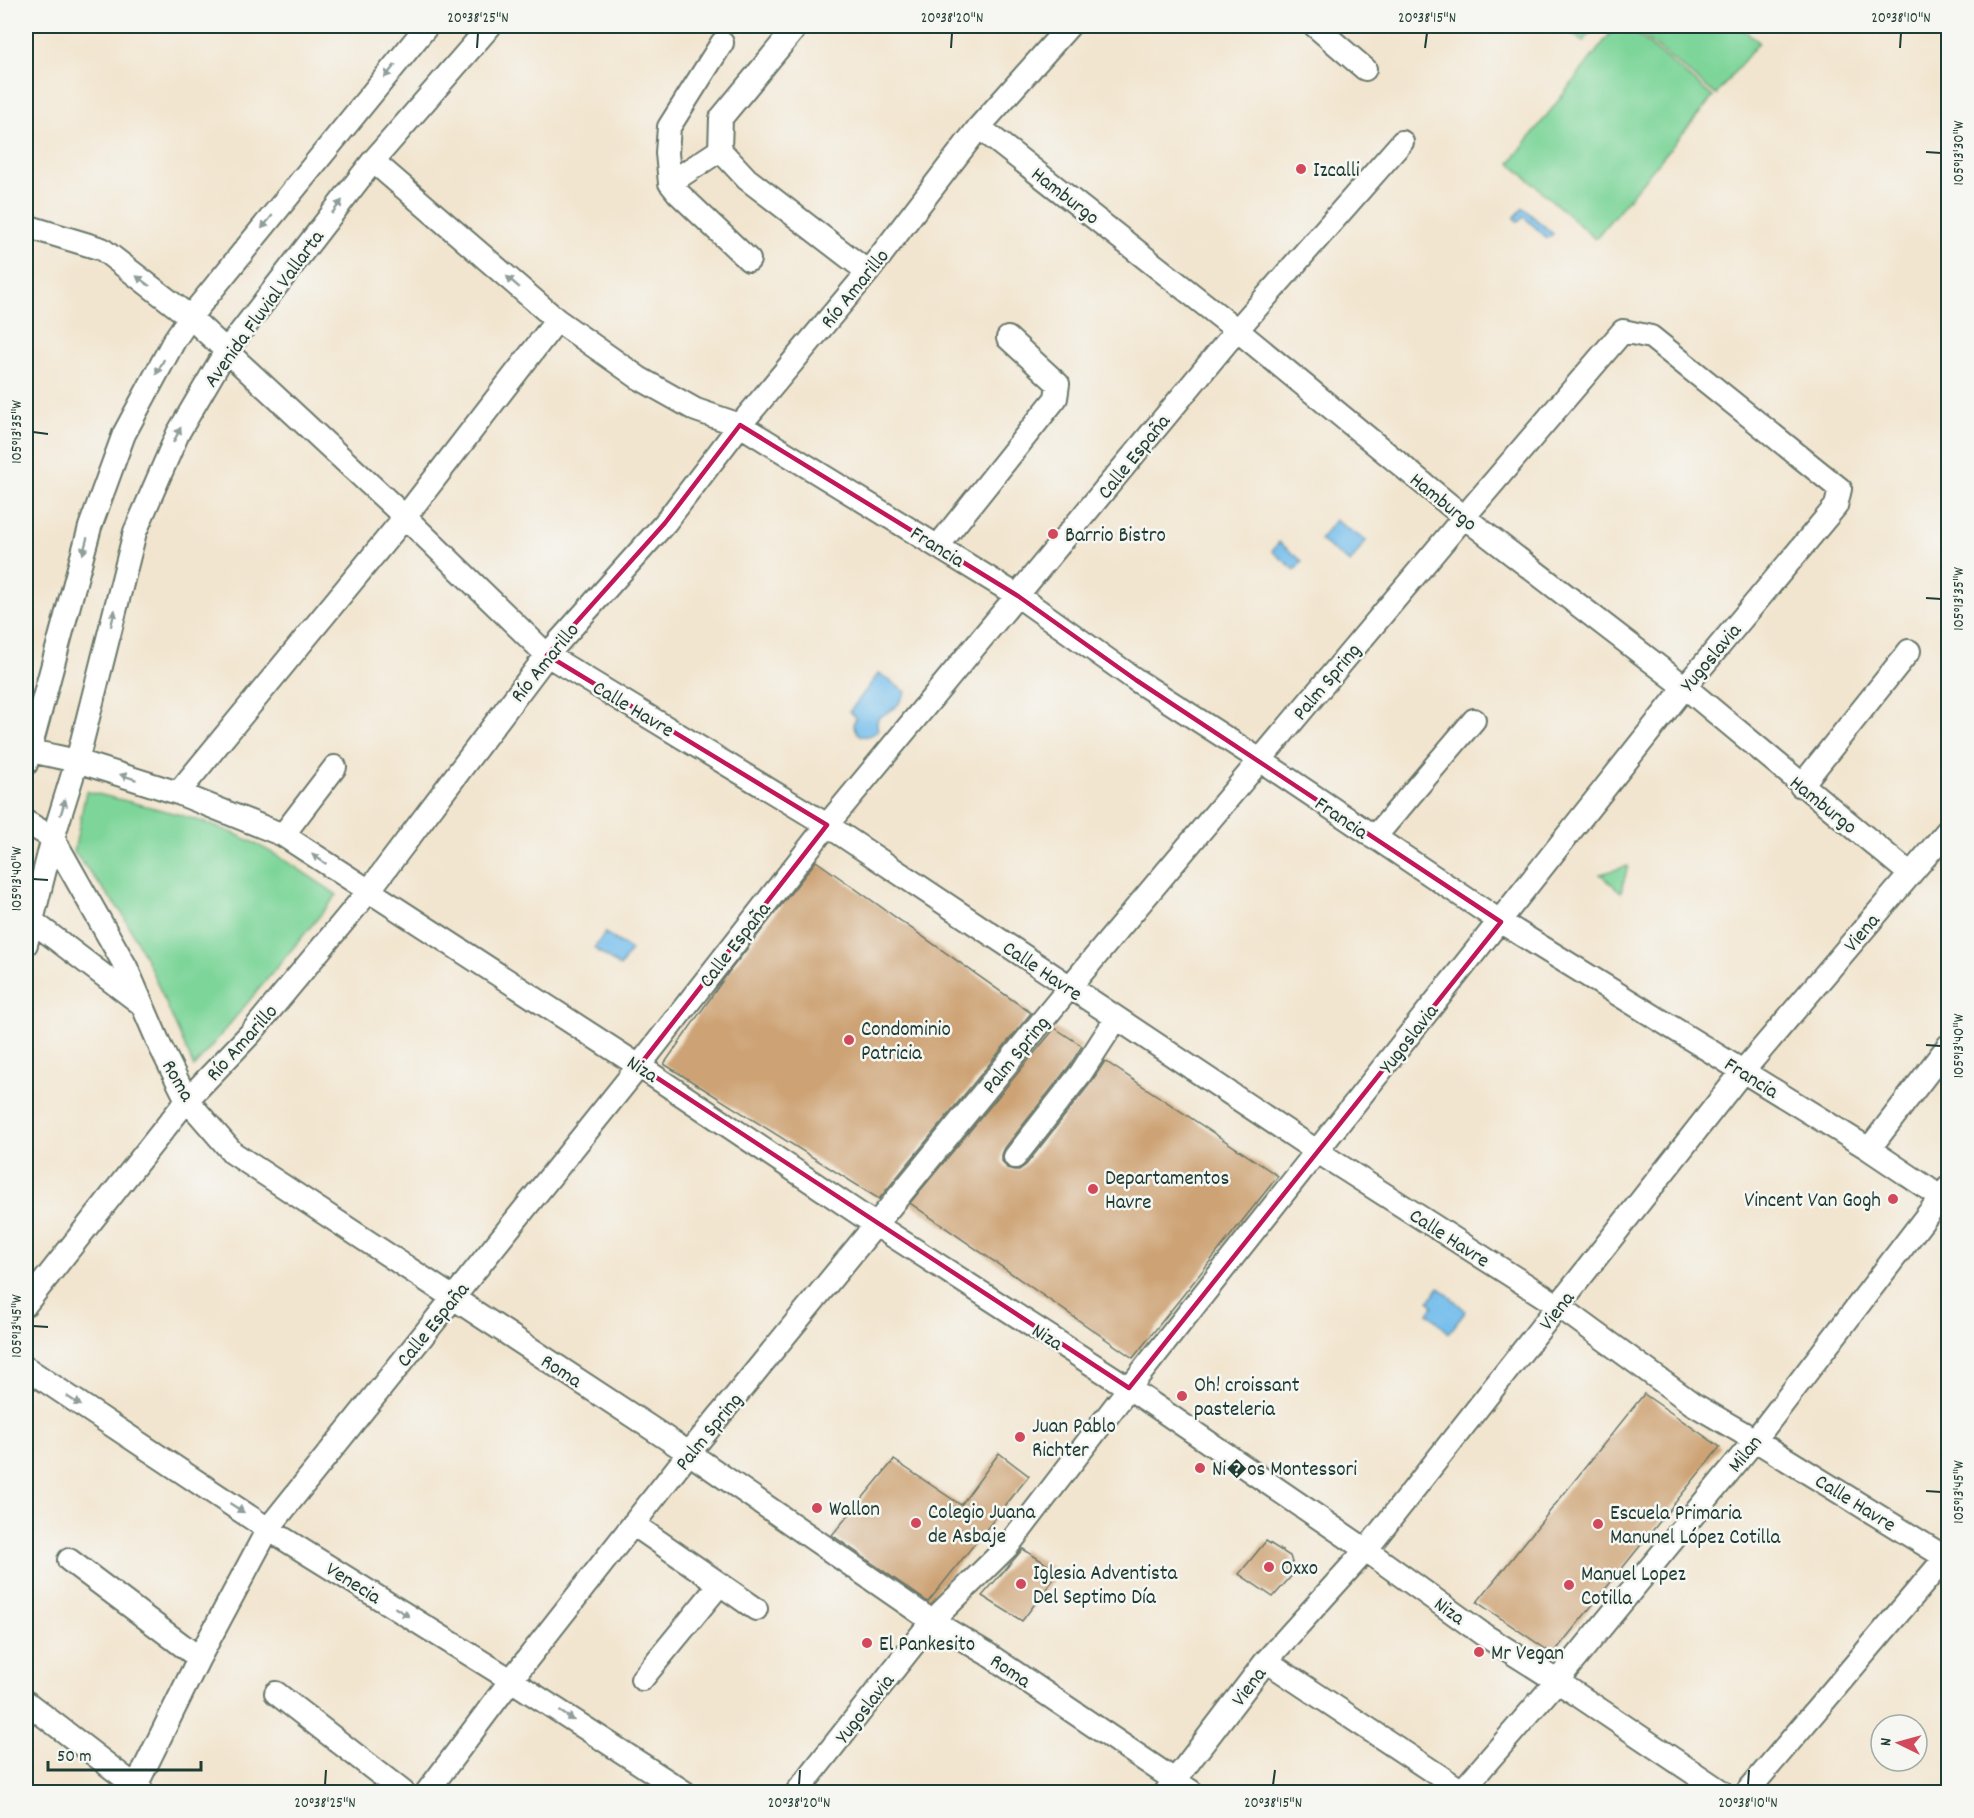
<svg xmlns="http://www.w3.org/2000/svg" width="1974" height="1818" font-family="Dekko,sans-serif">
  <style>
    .green { fill: #7ed59a; stroke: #4e8967; stroke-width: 1.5 }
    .water { fill: #73bdec; stroke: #497d90; stroke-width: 1.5 }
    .building { fill: #cda375 }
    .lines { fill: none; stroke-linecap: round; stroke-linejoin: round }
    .minor-casing { stroke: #69786a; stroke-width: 26 }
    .minor { stroke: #fff; stroke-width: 22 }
    .oneway { fill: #8f9e9a }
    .marked { fill: none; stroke: #c2185b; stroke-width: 4.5; stroke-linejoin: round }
    .ticks { fill: none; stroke: #1f3d34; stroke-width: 2 }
    .poi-dot { fill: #d1495b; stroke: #f6f6f2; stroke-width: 2 }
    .labels { text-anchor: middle; stroke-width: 5; stroke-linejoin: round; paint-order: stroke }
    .poi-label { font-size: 21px; fill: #1f3d34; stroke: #f6f6f2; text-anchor: start }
    .street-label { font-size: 21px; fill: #1f3d34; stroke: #f6f6f2 }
    .neatline { fill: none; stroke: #1f3d34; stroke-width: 2 }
    .ticks-label { font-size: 15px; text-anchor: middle; fill: #1f3d34 }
  </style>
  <rect width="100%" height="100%" fill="#f6f6f2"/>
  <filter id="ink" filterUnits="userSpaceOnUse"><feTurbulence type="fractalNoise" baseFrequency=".0167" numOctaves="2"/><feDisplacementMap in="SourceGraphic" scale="12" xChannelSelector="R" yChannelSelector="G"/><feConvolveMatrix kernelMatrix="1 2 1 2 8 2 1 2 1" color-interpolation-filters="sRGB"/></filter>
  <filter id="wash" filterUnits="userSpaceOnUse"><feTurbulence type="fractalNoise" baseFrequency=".008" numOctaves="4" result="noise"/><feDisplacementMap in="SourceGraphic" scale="24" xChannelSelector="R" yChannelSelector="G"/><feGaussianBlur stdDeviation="1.35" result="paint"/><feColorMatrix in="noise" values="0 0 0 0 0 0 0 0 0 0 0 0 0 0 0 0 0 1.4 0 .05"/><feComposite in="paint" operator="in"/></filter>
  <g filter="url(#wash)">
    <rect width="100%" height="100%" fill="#f2e5cf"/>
    <path class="green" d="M1562,26H1595L1583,42Z
      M1616,26H1627L1713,97L1595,239L1510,163Z
      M1631,26H1739L1759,42L1716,95Z
      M86,791C135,804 187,814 233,833C271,849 303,872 337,895L194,1067L149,965L122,913L74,852Z
      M1628,866L1621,892L1600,874Z"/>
    <path class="water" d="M1523,208L1553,234L1547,238L1524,217L1518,222L1514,218Z
      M1335,520L1366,541L1350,563L1320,540Z
      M1279,542L1302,561L1295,570L1272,551Z
      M879,673L906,692C902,698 899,706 893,709C883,718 874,712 878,731C865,740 857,738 853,724L856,718L850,711Z
      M605,933L631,950L620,967L594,948Z
      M1439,1287L1466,1311L1449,1333L1428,1313L1433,1306L1429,1301Z"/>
    <g id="blocks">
      <path class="building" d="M816,861L1031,1013L879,1199L664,1064L728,973Z
        M1055,1028L1082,1046L1070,1065L1004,1149L1002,1155V1161L1007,1168L1014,1170H1019L1026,1165L1092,1081L1105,1061L1278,1176L1133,1358L910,1203Z
        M1644,1394L1720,1447L1553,1654L1477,1602Z
        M999,1453L1029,1476L928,1602L832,1535L894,1460L961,1505Z
        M1266,1541L1290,1556L1295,1572L1273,1597L1239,1574Z
        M1023,1549L1059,1572L1022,1621L982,1596Z"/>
    </g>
  </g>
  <g filter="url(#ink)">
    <use href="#blocks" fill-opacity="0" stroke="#69786a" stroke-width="1.5"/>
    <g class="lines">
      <g class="minor-casing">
        <path id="minor" d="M797,26L721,118L720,150L747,179L868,272
          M1315,26L1365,69
          M979,127L1237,330L1464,517L1685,687L1910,874
          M720,150L670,183L678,193L749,260
          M373,161L557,320L639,378L696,410L740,425L1018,596L1136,680L1260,760L1501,922L1869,1149L1948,1202
          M670,183L667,153L669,127L722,43
          M26,226L102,249L190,317L405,517L547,655L827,825L1318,1152L1559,1306L1693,1404L1755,1440L1948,1559
          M938,546L1056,398L1058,384L1008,338
          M26,750L77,761L178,793L283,835L639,1066L876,1225L1129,1388L1366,1550L1484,1635L1557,1681L1722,1792
          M26,764L90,527L124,434L175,339L190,317L427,26
          M1801,786L1909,651
          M178,793L405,517L557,320
          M26,822L53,838L126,967L161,1048L187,1100L233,1153L689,1453L932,1621L986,1653L1192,1792
          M283,835L335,767
          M1374,838L1474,720
          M32,921L140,1003
          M26,944L53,838L77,761L135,532L178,433L226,351L373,161L490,26
          M1869,1149L1948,1046
          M1015,1157L1081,1073L1116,1019
          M26,1304L187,1100L251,1033L368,892L547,655L665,523L740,425L868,272L979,127L1069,26
          M26,1368L268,1529L511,1680L684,1792
          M633,1524L756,1609
          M69,1560L199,1658
          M1266,1661L1462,1791
          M642,1679L720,1584
          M276,1693L403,1792
          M26,1702L143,1792
          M133,1792L199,1658L268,1529L639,1066L827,825L1237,330L1402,142
          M427,1792L511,1680L689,1453L1069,988L1464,517L1623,331L1651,337L1840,489L1836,506L1685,687L1129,1388L1007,1547L932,1621L797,1792
          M1166,1792L1266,1661L1366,1550L1743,1071L1948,830
          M1461,1792L1557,1681L1755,1440L1948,1188
          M1747,1792L1946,1557"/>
      </g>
      <use href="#minor" class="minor"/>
    </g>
    <defs><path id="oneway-solid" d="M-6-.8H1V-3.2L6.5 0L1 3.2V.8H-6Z" transform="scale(1.5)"/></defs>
    <g class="oneway">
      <use href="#oneway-solid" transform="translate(390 71) rotate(129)"/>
      <use href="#oneway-solid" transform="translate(337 207) rotate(-52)"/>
      <use href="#oneway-solid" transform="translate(267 222) rotate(129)"/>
      <use href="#oneway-solid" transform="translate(143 281) rotate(-143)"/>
      <use href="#oneway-solid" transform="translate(513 282) rotate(-139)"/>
      <use href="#oneway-solid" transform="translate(160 367) rotate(118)"/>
      <use href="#oneway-solid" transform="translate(177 435) rotate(-64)"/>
      <use href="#oneway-solid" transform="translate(85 546) rotate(105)"/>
      <use href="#oneway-solid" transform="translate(113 618) rotate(-76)"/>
      <use href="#oneway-solid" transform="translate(128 777) rotate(-162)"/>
      <use href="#oneway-solid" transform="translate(63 807) rotate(-73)"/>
      <use href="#oneway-solid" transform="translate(319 859) rotate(-146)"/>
      <use href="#oneway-solid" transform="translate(74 1401) rotate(33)"/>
      <use href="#oneway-solid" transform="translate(237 1508) rotate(33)"/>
      <use href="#oneway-solid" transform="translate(402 1612) rotate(32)"/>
      <use href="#oneway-solid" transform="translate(567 1716) rotate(33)"/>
    </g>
  </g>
  <path class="marked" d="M740,425L1018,596L1136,680L1501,922L1129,1388L639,1066L827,825L547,655L665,523Z"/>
  <path class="ticks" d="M477,48L478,33M951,48L952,33M1425,48L1427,33M1900,48L1901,33M1926,152L1941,153M33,432L48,434M1926,598L1941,599M33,879L48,880M1926,1045L1941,1046M33,1326L48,1327M1926,1491L1941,1492M325,1785L326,1770M799,1785L800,1770M1273,1785L1275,1770M1748,1785L1749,1770"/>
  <g class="poi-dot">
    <circle cx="1301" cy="169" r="6"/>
    <circle cx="1053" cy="534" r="6"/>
    <circle cx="849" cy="1040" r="6"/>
    <circle cx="1093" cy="1189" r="6"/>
    <circle cx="1893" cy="1199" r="6"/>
    <circle cx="1182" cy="1396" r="6"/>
    <circle cx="1020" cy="1437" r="6"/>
    <circle cx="1200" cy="1468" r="6"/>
    <circle cx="817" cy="1508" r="6"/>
    <circle cx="916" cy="1523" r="6"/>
    <circle cx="1598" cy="1524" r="6"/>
    <circle cx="1269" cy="1567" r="6"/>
    <circle cx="1021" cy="1584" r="6"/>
    <circle cx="1569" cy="1585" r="6"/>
    <circle cx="867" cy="1643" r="6"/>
    <circle cx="1479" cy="1652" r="6"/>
  </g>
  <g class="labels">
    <g class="poi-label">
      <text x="1313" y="176">Izcalli</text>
      <text x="1065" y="541">Barrio Bistro</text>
      <text x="861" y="1035">Condominio<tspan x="861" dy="24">Patricia</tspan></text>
      <text x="1105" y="1184">Departamentos<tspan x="1105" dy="24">Havre</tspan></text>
      <text x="1881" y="1206" text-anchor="end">Vincent Van Gogh</text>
      <text x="1194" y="1391">Oh! croissant<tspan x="1194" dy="24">pasteleria</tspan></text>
      <text x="1032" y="1432">Juan Pablo<tspan x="1032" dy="24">Richter</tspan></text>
      <text x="1212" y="1475">Ni�os Montessori</text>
      <text x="829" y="1515">Wallon</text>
      <text x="928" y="1518">Colegio Juana<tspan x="928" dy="24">de Asbaje</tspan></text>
      <text x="1610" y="1519">Escuela Primaria<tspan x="1610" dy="24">Manunel López Cotilla</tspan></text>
      <text x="1281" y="1574">Oxxo</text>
      <text x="1033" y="1579">Iglesia Adventista<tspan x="1033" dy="24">Del Septimo Día</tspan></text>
      <text x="1581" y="1580">Manuel Lopez<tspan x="1581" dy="24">Cotilla</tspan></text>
      <text x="879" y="1650">El Pankesito</text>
      <text x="1491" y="1659">Mr Vegan</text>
    </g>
    <g class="street-label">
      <text transform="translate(1066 195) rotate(38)" y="7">Hamburgo</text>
      <text transform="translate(854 288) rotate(-51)" y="7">Río Amarillo</text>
      <text transform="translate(263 308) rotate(-54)" y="7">Avenida Fluvial Vallarta</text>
      <text transform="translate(1133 456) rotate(-51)" y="7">Calle España</text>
      <text transform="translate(1444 501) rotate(39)" y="7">Hamburgo</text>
      <text transform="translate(938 546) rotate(32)" y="7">Francia</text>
      <text transform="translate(1710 657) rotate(-50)" y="7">Yugoslavia</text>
      <text transform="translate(544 662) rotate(-51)" y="7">Río Amarillo</text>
      <text transform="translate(1326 681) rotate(-50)" y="7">Palm Spring</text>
      <text transform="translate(634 708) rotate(31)" y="7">Calle Havre</text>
      <text transform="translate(1824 804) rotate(39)" y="7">Hamburgo</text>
      <text transform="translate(1342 817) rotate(34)" y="7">Francia</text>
      <text transform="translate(1861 932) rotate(-50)" y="7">Viena</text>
      <text transform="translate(734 944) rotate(-52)" y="7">Calle España</text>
      <text transform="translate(1043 970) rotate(34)" y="7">Calle Havre</text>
      <text transform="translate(1408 1038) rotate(-52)" y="7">Yugoslavia</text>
      <text transform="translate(241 1042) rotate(-48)" y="7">Río Amarillo</text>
      <text transform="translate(1015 1054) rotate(-51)" y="7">Palm Spring</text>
      <text transform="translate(643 1068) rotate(33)" y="7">Niza</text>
      <text transform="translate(1752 1077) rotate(32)" y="7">Francia</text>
      <text transform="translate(179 1080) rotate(60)" y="7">Roma</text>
      <text transform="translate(1450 1237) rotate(33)" y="7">Calle Havre</text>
      <text transform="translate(1556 1310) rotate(-52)" y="7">Viena</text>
      <text transform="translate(432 1324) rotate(-51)" y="7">Calle España</text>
      <text transform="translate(1048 1336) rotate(33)" y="7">Niza</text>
      <text transform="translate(562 1370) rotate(33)" y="7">Roma</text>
      <text transform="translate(708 1431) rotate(-51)" y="7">Palm Spring</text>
      <text transform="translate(1744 1453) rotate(-51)" y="7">Milan</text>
      <text transform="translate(1856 1502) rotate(32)" y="7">Calle Havre</text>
      <text transform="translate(354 1582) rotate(32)" y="7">Venecia</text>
      <text transform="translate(1450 1610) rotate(36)" y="7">Niza</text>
      <text transform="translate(1011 1670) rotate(34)" y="7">Roma</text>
      <text transform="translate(1248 1686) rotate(-53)" y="7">Viena</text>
      <text transform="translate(864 1708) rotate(-52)" y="7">Yugoslavia</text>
    </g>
  </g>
  <rect width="1974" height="1818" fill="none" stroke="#f6f6f2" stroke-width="66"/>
  <g transform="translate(1899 1743) rotate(275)"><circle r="28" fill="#f6f6f2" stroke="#a0aca6" stroke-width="1.5"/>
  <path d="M0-4.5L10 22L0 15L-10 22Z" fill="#d1495b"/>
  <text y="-9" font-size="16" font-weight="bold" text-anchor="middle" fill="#1f3d34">N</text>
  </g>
  <path d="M48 1761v9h153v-9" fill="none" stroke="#1f3d34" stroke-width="3"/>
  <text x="57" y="1761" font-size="18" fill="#1f3d34" stroke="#f6f6f2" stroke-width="4.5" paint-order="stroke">50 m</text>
  <rect x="33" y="33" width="1908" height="1752" class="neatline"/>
  <g class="ticks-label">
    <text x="478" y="22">20°38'25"N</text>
    <text x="952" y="22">20°38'20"N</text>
    <text x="1427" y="22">20°38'15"N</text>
    <text x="1901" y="22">20°38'10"N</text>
    <text transform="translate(1958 153) rotate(-90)" y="5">105°13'30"W</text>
    <text transform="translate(16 432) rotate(-90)" y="5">105°13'35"W</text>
    <text transform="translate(1958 599) rotate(-90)" y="5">105°13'35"W</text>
    <text transform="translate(16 879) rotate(-90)" y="5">105°13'40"W</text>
    <text transform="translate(1958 1046) rotate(-90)" y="5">105°13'40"W</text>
    <text transform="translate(16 1326) rotate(-90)" y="5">105°13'45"W</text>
    <text transform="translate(1958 1492) rotate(-90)" y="5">105°13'45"W</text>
    <text x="325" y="1807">20°38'25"N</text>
    <text x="799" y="1807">20°38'20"N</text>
    <text x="1273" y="1807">20°38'15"N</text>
    <text x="1748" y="1807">20°38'10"N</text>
  </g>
</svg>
